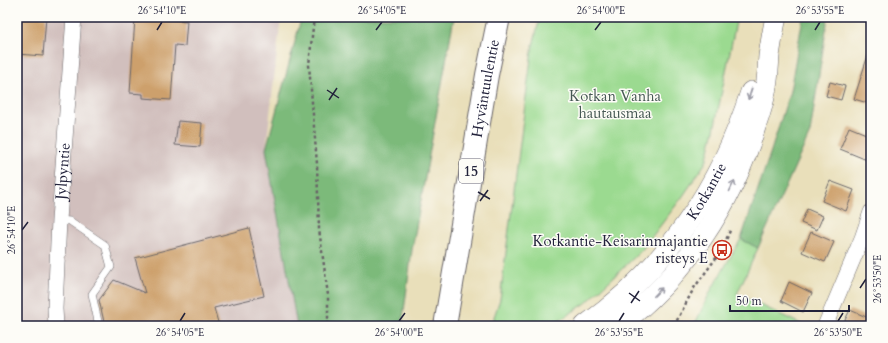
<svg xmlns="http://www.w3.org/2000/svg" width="888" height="343" font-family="Cardo,serif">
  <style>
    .industrial { fill: #d1bfbd }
    .green { fill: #9bda90; stroke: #5e7e66 }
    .forest { fill: #7cba7a; stroke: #4f6e5a }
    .building { fill: #cda06c }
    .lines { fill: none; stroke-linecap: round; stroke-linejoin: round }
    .lane-casing { stroke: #686467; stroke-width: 8 }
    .street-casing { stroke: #686467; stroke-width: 16 }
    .secondary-casing { stroke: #686467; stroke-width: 22 }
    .highway-casing { stroke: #686467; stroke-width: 24 }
    .path { stroke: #686467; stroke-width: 2.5; stroke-dasharray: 3 3; stroke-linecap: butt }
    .lane { stroke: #fff; stroke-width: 7 }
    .street { stroke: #fff; stroke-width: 15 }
    .secondary { stroke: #fff; stroke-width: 21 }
    .highway { stroke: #fff; stroke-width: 22 }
    .oneway { stroke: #9c9ca7 }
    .ticks { fill: none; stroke: #22223b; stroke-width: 1.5 }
    .labels { text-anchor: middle; stroke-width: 3; stroke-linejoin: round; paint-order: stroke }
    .shield { fill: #fdfcf7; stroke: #646373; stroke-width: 1 }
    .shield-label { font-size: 14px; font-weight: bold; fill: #22223b }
    .street-label { font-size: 15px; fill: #22223b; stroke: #fdfcf7 }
    .park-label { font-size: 15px; fill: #465954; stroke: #fdfcf7 }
    .poi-label { font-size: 15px; fill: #22223b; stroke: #fdfcf7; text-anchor: end }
    .neatline { fill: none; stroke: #22223b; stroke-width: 1.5 }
    .ticks-label { font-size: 10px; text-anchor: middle; fill: #22223b }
  </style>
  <rect width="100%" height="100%" fill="#fdfcf7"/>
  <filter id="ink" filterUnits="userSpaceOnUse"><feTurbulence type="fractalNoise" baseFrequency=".025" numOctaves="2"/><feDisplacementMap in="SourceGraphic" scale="8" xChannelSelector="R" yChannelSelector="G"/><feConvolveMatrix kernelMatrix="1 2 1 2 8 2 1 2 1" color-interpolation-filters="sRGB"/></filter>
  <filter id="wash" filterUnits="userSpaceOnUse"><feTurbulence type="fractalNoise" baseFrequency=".012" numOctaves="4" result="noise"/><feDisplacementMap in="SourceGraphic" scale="16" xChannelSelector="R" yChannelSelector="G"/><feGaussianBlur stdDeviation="0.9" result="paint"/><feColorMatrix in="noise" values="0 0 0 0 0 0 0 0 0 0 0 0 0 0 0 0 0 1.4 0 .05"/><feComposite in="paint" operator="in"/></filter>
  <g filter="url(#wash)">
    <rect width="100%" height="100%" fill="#e9dfba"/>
    <path class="industrial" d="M17,17H281L266,149L297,326H17Z"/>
    <path class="green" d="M540,17H737L714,130L706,162L683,196L641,251L586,303L551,326H491L500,299L532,50Z
      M741,239L758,248L737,294L805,326H694L710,292Z"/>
    <path class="forest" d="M300,17H454L412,250L402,326H297L266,149L300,23Z
      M803,17H828L810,133L758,248L741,239L771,151L790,91Z"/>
    <g id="blocks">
      <path class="building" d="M17,17H46L43,56L17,54Z
        M135,18L187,21L185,46L175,45L171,100L143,98V94L130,93Z
        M868,55L871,56V104L854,99Z
        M830,82L845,86L841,100L826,96Z
        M178,121L202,123L200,147L175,145Z
        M849,127L871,136V151L867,160L840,149Z
        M830,181L854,190L846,211L822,201Z
        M807,209L823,216L817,230L801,223Z
        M249,228L264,296L214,308L219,326H105L99,300L114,280L145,293L135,258Z
        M811,232L834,242L825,262L802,252Z
        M789,282L812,293L803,312L781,301Z
        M850,310L871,319V326H842Z"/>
    </g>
  </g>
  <g filter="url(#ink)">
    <use href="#blocks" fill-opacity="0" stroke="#686467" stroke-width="1"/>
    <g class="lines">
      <g class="lane-casing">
        <path id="lane" d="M59,220L70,221L105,245L111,267L92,294L99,326"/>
      </g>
      <g class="street-casing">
        <g id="street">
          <path id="s1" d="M56,326L55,309L59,220L74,17"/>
          <path d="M825,326L862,238L871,212"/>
        </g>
      </g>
      <g class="secondary-casing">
        <g id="secondary">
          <path id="s2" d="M585,326C666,269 721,186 751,92"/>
          <path d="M618,326C684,276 731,206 755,127C759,116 763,104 765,92C768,80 768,68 769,56C771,43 773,30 776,17"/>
        </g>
      </g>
      <g class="highway-casing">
        <g id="highway">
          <path id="s3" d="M445,326L487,75L499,17"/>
        </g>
      </g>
      <path class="path" d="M314,17L309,65L317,164L319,229L328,295V326
        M674,326L694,288L722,250L731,228"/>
      <use href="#lane" class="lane"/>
      <use href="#street" class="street"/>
      <use href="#secondary" class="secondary"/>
      <use href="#highway" class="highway"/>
    </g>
    <defs><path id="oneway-shaft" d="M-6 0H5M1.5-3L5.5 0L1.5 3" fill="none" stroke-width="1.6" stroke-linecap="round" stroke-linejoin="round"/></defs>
    <g class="oneway">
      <use href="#oneway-shaft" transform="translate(750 94) rotate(108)"/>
      <use href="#oneway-shaft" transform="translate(732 186) rotate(-65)"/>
      <use href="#oneway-shaft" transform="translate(658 292) rotate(-46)"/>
    </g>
  </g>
  <path class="ticks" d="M157,30L162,22M376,30L382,22M595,30L601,22M815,30L820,22M327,90L339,98M329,100L337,88M478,192L490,199M480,201L488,190M22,230L28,222M860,288L866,279M629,293L640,301M631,303L639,291M180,321L185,313M399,321L405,313M619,321L624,313M838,321L843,313"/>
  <defs>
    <g id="bus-ring" transform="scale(1)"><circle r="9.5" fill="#fdfcf7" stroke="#c8321e" stroke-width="1.5"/><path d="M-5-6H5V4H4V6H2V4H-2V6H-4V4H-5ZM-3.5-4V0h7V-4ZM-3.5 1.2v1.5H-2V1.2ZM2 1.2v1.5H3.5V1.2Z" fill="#c8321e"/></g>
  </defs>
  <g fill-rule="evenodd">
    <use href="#bus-ring" x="722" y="250"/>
  </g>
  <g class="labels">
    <rect class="shield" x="459" y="159" width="24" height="24" rx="3"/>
    <g class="shield-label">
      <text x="471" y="176">15</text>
    </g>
    <g class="street-label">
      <text dy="5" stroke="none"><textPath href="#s3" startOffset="241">Hyväntuulentie</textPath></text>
      <text dy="5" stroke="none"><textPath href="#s1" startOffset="155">Jylpyntie</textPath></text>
      <text dy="5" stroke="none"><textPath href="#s2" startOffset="183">Kotkantie</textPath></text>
    </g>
    <g class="park-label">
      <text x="615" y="101">Kotkan Vanha<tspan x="615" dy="17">hautausmaa</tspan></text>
    </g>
    <g class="poi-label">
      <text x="708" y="246">Kotkantie-Keisarinmajantie<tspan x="708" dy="17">risteys E</tspan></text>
    </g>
  </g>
  <rect width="888" height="343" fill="none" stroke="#fdfcf7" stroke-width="44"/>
  <path d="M730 305v6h119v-6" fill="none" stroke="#22223b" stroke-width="2"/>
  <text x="736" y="305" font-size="12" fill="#22223b" stroke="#fdfcf7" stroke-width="3" paint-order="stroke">50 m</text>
  <rect x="22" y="22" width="844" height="299" class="neatline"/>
  <g class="ticks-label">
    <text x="162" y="14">26°54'10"E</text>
    <text x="382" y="14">26°54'05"E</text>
    <text x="601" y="14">26°54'00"E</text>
    <text x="820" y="14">26°53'55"E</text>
    <text transform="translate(11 230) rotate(-90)" y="4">26°54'10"E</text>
    <text transform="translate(877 279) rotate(-90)" y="4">26°53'50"E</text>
    <text x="180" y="336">26°54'05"E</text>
    <text x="399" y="336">26°54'00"E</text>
    <text x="619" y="336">26°53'55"E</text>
    <text x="838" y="336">26°53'50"E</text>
  </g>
</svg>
